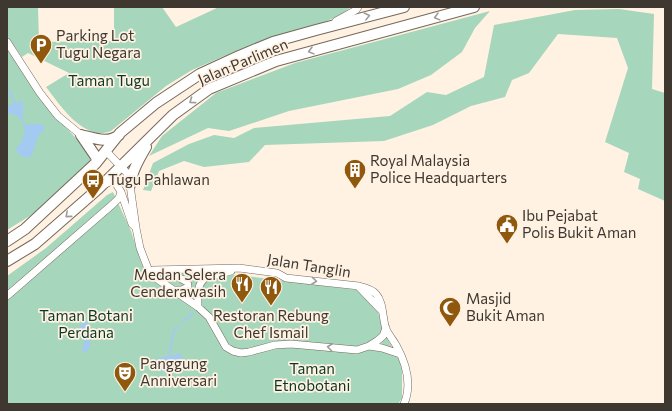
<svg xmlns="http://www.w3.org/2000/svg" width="672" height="411" font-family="Commissioner,sans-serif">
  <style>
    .green { fill: #a6d6bc }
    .water { fill: #a3cbf1 }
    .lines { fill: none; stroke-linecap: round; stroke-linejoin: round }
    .stream { stroke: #a3cbf1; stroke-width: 2 }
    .street-casing { stroke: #776959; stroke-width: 8 }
    .secondary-casing { stroke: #776959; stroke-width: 12 }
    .street { stroke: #fff; stroke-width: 7 }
    .secondary { stroke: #fff; stroke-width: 10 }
    .oneway { stroke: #9e9c98 }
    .labels { text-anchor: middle; stroke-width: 3.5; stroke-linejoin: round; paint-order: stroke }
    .poi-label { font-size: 15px; fill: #3e3830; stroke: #fff2e3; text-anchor: start }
    .street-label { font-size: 15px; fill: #3e3830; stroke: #fff2e3 }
    .park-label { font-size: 15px; fill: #0a3724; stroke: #fff2e3 }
  </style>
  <rect width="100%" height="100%" fill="#fff2e3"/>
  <path class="green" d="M7,7H38L39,42L114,41V7H162L176,27L219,7H351L342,14L325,22L238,50L192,70L166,86L111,131C84,142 60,105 46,87L69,73L28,53L22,57L7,36Z
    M619,9L654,14L652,89L665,93V201L638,189L640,179L624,172L629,153L605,142L628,68L617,38L558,34L529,73L512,80L505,97L471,106L433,125L384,141L265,145L249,162L204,167L184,161L159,171L151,191L143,190L153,163L189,144L214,135L234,138L254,128L390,116L427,92L446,95L484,77L494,25L575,10Z
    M490,11L475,28L462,52L431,75L398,89L289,111L229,131L208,128L149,156L162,136L216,93L295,63Z
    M7,45L56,117L91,154L90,161L38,211L7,230Z
    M113,192L131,231L142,265L148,274L188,273L239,275L357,290L378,312L383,332L397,355L402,368V398L398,404H7V276L46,248L107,195Z"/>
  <path class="water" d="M21,101L23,102V111L22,119H20L17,116L7,112V106L15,104Z
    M29,124H40L44,126V130L38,136L32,155L27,158L18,154L16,147L21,144L22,138L25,134L24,127Z
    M84,321L87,322L89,325L87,329C89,337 94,348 84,353L82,350L84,345L83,335H77V332Z
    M179,353L182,355L181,362L171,367L170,372L168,374C162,372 156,367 156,361L158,358L175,355Z"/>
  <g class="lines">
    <path class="stream" d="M7,90L11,92C11,97 14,101 16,106
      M21,117L23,122
      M24,124L26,125
      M184,321L193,313
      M169,356L174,330L179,326"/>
    <g class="street-casing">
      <path id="street" d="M336,21L356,10L358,7
        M7,42L40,93L58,116L81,135
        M106,151L127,173L130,185L136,228L140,248L150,274L198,307L209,317L226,347L233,351L241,353L249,352L275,345L291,344L357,350L369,346L377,341L383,336L386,328
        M105,184L112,181L115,182L121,192L132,224L134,226
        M153,270L239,268L277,273L286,278L359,286C365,288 372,289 376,294C384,303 382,318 386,329C389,335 393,340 396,345C406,363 412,385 404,404
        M159,271L178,277L187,282L188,286C184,291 180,290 174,290
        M359,287L381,310
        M7,296L113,204L119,198L121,192
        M198,307C198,296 196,286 205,278L231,271
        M369,346L382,348L400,354"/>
    </g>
    <g class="secondary-casing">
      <path id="secondary" d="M81,135C94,138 108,144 119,135
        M81,135L96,157L97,161
        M130,185C132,171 139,159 146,147
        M7,241L25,229L96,163L120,133L156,103L200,74L239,56L273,42L316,30L404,7
        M7,261L35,244L98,189L173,115L209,89L276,61L474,7"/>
    </g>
    <use href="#street" class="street"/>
    <use href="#secondary" class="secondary"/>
  </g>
  <defs><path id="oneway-chevron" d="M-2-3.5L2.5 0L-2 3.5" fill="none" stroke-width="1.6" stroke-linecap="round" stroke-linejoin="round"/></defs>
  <g class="oneway">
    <use href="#oneway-chevron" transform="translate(367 16) rotate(-14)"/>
    <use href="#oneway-chevron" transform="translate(437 17) rotate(165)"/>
    <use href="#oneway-chevron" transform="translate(311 51) rotate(165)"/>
    <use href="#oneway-chevron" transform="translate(192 101) rotate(144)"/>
    <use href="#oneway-chevron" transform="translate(68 215) rotate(139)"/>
    <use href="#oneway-chevron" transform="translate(314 281) rotate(6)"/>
    <use href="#oneway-chevron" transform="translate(330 347) rotate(-173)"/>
  </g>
  <defs>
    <g id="parking-pin" transform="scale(1.15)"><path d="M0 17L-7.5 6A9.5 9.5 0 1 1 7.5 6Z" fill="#8f580d" stroke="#fff2e3"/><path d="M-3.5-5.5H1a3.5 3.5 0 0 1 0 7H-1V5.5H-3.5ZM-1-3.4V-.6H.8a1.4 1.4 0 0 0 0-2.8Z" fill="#fff"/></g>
    <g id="building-pin" transform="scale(1.15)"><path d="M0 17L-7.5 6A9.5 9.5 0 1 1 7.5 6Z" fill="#8f580d" stroke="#fff2e3"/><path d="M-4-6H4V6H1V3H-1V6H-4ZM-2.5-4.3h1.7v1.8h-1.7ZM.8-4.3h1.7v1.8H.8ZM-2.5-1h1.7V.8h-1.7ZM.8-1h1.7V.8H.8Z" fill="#fff"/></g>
    <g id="bus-pin" transform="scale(1.15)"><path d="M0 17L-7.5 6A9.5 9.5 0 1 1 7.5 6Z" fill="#8f580d" stroke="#fff2e3"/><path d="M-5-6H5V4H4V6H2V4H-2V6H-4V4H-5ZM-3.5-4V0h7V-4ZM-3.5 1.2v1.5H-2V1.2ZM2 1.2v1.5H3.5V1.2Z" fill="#fff"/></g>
    <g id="civic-pin" transform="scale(1.15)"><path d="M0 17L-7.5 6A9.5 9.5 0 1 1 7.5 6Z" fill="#8f580d" stroke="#fff2e3"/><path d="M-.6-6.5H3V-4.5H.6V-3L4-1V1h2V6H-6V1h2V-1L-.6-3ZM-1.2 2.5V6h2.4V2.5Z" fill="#fff"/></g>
    <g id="restaurant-pin" transform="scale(1.15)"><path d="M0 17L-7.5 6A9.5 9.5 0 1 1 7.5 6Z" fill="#8f580d" stroke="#fff2e3"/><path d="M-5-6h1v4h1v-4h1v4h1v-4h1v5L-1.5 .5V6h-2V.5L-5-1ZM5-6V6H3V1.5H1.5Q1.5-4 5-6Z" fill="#fff"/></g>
    <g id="mosque-pin" transform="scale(1.15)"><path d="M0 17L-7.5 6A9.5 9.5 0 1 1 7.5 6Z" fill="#8f580d" stroke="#fff2e3"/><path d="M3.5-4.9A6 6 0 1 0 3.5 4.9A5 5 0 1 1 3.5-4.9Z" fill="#fff"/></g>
    <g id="theatre-pin" transform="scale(1.15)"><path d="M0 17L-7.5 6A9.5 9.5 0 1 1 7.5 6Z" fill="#8f580d" stroke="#fff2e3"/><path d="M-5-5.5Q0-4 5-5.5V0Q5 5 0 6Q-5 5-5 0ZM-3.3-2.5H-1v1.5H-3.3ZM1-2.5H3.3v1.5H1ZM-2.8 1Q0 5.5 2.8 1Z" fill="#fff"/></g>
  </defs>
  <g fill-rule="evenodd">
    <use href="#parking-pin" x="41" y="45"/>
    <use href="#building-pin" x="355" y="170"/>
    <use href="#bus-pin" x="93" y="180"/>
    <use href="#civic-pin" x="507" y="225"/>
    <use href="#restaurant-pin" x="242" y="284"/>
    <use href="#restaurant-pin" x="271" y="287"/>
    <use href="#mosque-pin" x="450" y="308"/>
    <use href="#theatre-pin" x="125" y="373"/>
  </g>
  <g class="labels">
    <g class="poi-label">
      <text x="56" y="41">Parking Lot<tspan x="56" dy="17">Tugu Negara</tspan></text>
      <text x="370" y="166">Royal Malaysia<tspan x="370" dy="17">Police Headquarters</tspan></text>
      <text x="108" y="185">Tugu Pahlawan</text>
      <text x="522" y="221">Ibu Pejabat<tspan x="522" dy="17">Polis Bukit Aman</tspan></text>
      <text x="226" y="280" text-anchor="end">Medan Selera<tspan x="226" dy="17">Cenderawasih</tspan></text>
      <text x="466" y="304">Masjid<tspan x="466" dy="17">Bukit Aman</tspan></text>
      <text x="271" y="321" text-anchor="middle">Restoran Rebung<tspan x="271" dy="17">Chef Ismail</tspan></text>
      <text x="140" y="369">Panggung<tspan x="140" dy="17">Anniversari</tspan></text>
    </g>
    <g class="street-label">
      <text transform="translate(243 62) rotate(-23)" y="5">Jalan Parlimen</text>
      <text transform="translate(309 266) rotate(9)" y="5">Jalan Tanglin</text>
    </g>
    <g class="park-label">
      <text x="109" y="86">Taman Tugu</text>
      <text x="86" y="321">Taman Botani<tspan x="86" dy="17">Perdana</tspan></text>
      <text x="312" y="374">Taman<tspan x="312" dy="17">Etnobotani</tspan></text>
    </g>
  </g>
  <rect width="672" height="411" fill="none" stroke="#3e3830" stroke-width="16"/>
</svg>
